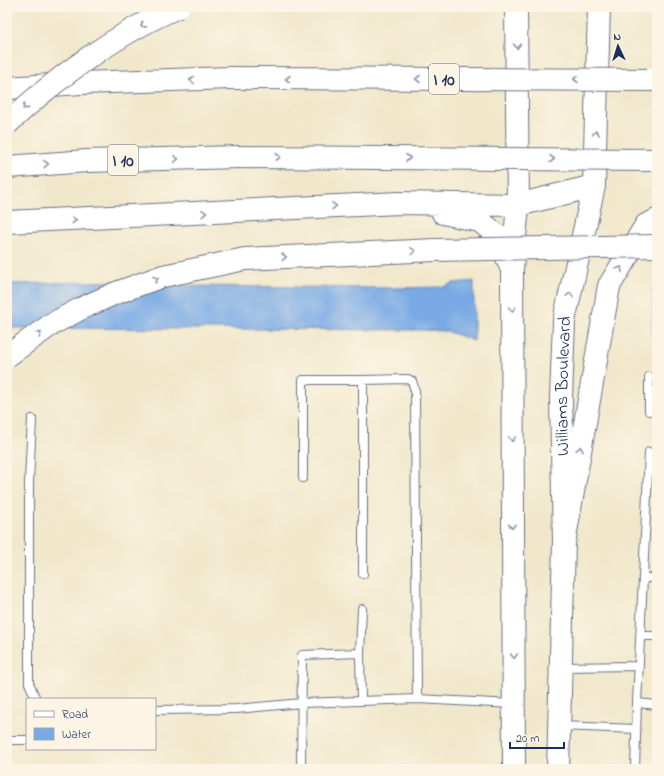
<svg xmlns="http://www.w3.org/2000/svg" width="664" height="776" font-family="'Indie Flower',sans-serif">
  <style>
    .water { fill: #7aaae5; stroke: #4a6ca2 }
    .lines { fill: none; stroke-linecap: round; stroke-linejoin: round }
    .lane-casing { stroke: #667084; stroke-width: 10 }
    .secondary-casing { stroke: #667084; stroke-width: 24 }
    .highway-casing { stroke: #667084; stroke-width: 24 }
    .lane { stroke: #fff; stroke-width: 8 }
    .secondary { stroke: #fff; stroke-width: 22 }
    .highway { stroke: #fff; stroke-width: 22 }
    .highway-bridge-casing { stroke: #667084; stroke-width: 24; stroke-linecap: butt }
    .highway-bridge { stroke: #fff; stroke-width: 22 }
    .oneway { stroke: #8d97ae }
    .labels { text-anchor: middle; stroke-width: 4; stroke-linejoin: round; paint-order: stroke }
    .shield { fill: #fcf5e5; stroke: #5e6a86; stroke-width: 1 }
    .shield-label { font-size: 17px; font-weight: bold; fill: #1b2f5e }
    .street-label { font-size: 18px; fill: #1b2f5e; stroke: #fcf5e5 }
  </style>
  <rect width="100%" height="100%" fill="#fcf5e5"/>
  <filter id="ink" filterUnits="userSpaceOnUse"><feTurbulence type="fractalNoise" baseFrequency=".025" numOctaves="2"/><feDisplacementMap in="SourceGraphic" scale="8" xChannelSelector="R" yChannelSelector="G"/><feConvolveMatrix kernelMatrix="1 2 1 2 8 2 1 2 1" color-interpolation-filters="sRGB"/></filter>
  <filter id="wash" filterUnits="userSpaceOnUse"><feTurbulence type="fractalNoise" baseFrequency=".012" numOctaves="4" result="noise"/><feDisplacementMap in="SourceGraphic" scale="16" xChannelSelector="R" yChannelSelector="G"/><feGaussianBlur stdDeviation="0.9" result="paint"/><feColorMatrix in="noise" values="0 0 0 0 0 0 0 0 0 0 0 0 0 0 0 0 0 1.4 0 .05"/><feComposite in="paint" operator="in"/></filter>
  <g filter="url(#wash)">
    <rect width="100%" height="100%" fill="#f1e8cc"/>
    <path class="water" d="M124,281L194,286L392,288L443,287L453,283L474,281V341L446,331L420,330L7,328V284Z
      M653,288H657V335H653Z"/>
  </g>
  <g filter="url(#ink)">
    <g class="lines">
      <g class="lane-casing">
        <path id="lane" d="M649,411V377H657
          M32,419L29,482V683L36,699
          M649,452L637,703L657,705
          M649,463H657
          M303,478V380H363
          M363,574V380L408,379L412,381L415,391L417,699
          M643,578H657
          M640,636H657
          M360,653L362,609
          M561,667L639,666
          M155,710L236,709L302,703L417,699L513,704
          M560,726L636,729
          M7,740H27
          M301,769L302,655L360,653L361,700
          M635,769L637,703"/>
      </g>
      <g class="secondary-casing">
        <g id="secondary">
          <path d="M514,769L512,270L518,205L516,7"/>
          <path id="s1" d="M558,769L564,543L561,398L564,321L594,186L599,7"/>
        </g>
      </g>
      <g class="highway-casing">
        <path id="highway" d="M7,88L81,83L231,78
          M7,167L87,161L239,157
          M443,213L480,221L498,236L512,270
          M7,222L399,203L518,205L594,186
          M564,543L609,286L646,225L657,220"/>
      </g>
      <use href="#lane" class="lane"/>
      <use href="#secondary" class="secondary"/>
      <use href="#highway" class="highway"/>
      <g class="highway-bridge-casing">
        <path id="highway-bridge" d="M231,78L657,80
          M7,124C53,80 119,32 178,7
          M239,157L657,160
          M7,356L52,324L82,308L116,293L163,276L245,259L435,250L657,246"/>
      </g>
      <use href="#highway-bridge" class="highway-bridge"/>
    </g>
    <defs><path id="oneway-chevron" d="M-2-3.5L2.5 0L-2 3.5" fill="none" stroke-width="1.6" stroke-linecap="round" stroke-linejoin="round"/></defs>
    <g class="oneway">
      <use href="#oneway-chevron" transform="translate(143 25) rotate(148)"/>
      <use href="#oneway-chevron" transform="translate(517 46) rotate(90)"/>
      <use href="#oneway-chevron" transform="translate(288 79) rotate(-180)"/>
      <use href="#oneway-chevron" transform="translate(418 79) rotate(-180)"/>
      <use href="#oneway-chevron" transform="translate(576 79) rotate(-180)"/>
      <use href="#oneway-chevron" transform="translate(192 80) rotate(178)"/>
      <use href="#oneway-chevron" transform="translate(25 107) rotate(140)"/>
      <use href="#oneway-chevron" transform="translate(596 133) rotate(-88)"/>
      <use href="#oneway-chevron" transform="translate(278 157)"/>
      <use href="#oneway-chevron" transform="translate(408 158)"/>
      <use href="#oneway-chevron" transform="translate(176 159) rotate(-1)"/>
      <use href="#oneway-chevron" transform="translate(552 159)"/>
      <use href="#oneway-chevron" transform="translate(46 164) rotate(-5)"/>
      <use href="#oneway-chevron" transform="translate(334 206) rotate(-3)"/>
      <use href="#oneway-chevron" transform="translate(204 213) rotate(-3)"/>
      <use href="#oneway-chevron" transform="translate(74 220) rotate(-3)"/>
      <use href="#oneway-chevron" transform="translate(413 251) rotate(-3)"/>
      <use href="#oneway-chevron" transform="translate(284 257) rotate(-3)"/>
      <use href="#oneway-chevron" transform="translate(620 269) rotate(-59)"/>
      <use href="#oneway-chevron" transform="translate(156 279) rotate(-20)"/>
      <use href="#oneway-chevron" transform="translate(570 295) rotate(-77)"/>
      <use href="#oneway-chevron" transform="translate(512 309) rotate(90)"/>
      <use href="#oneway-chevron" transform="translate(39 334) rotate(-34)"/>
      <use href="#oneway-chevron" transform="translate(512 439) rotate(90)"/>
      <use href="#oneway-chevron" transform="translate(580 449) rotate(-80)"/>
      <use href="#oneway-chevron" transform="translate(512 526) rotate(89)"/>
      <use href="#oneway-chevron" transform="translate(514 656) rotate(89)"/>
    </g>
  </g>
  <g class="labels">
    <g class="shield">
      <rect x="429" y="64" width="30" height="30" rx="3"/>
      <rect x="108" y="145" width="30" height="30" rx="3"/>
    </g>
    <g class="shield-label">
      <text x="444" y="85">I 10</text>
      <text x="123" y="166">I 10</text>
    </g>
    <g class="street-label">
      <text dy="6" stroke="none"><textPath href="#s1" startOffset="383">Williams Boulevard</textPath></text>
    </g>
  </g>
  <rect width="664" height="776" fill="none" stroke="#fcf5e5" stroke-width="24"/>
  <rect x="26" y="698" width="130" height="52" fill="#fcf5e5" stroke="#a2a6af"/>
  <rect x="34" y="711" width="20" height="6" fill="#ffffff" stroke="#a2a6af"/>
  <text x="62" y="718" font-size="12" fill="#1b2f5e">Road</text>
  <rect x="34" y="728" width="20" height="12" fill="#7aaae5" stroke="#a2a6af"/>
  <text x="62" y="738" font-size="12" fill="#1b2f5e">Water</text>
  <g transform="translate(618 46) rotate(356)" stroke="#fcf5e5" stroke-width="3" paint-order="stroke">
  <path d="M0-3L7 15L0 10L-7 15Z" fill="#1b2f5e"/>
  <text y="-6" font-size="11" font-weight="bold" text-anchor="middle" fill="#1b2f5e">N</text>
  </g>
  <path d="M510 742v6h54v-6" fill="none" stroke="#1b2f5e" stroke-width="2"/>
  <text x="516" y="742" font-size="12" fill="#1b2f5e" stroke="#fcf5e5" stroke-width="3" paint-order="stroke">20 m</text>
</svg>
